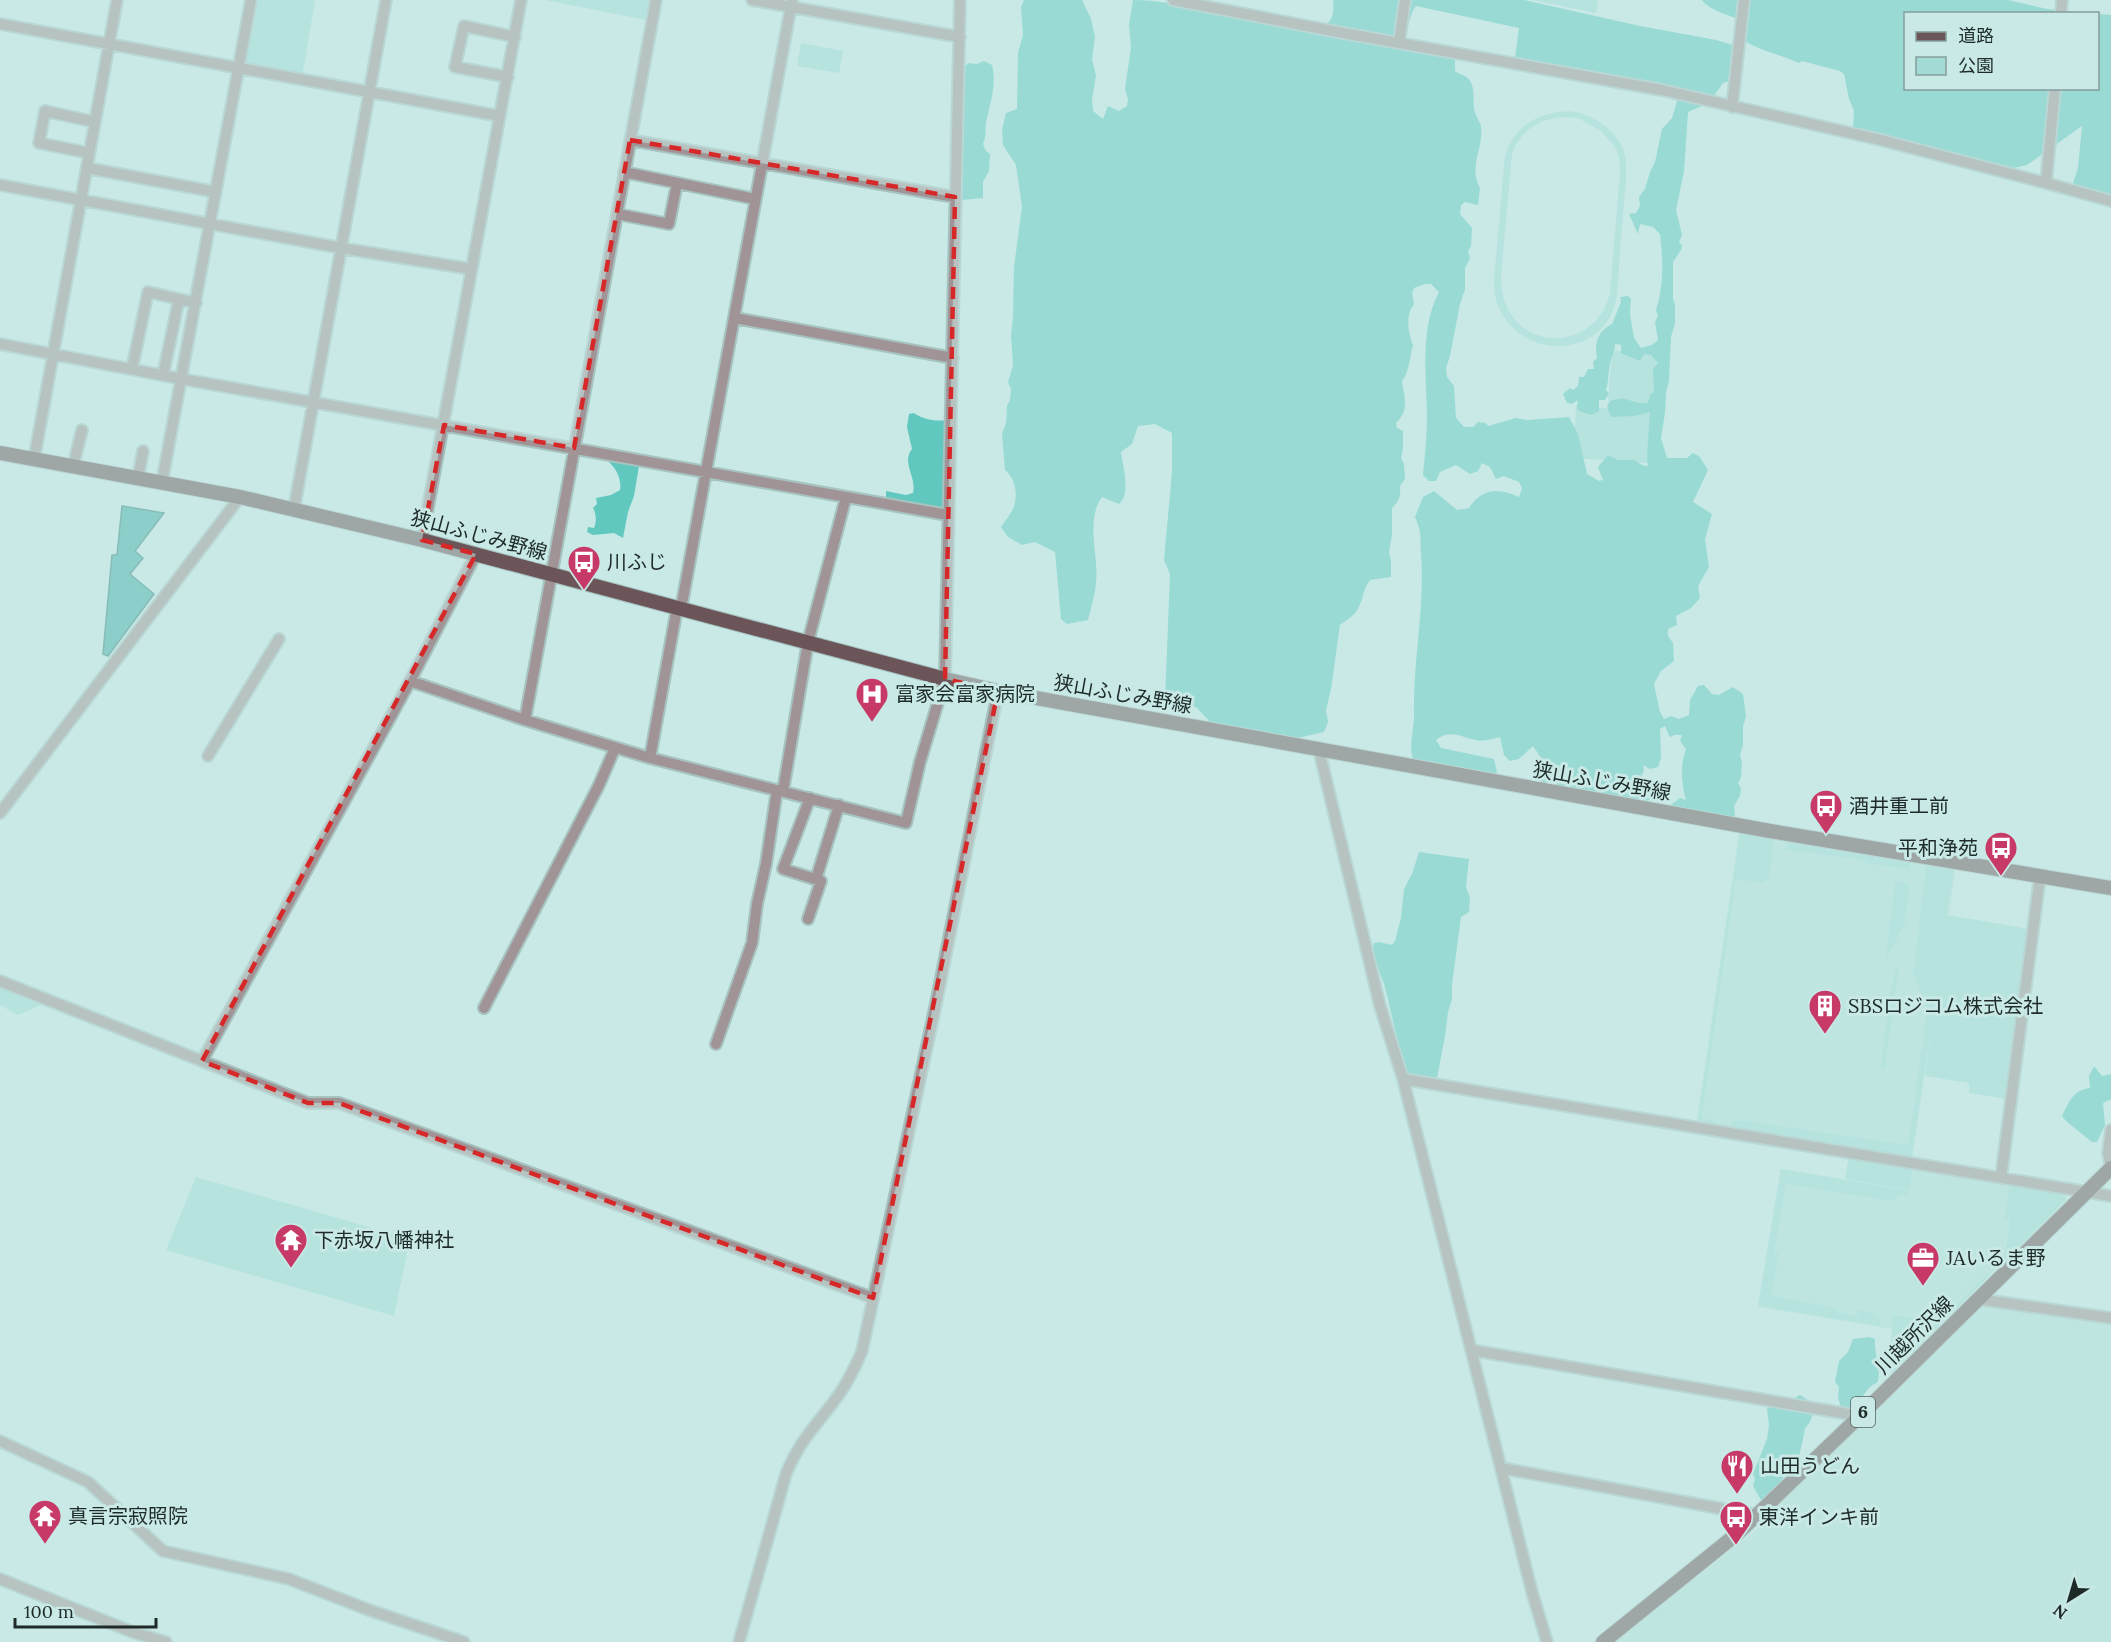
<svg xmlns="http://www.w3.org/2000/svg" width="2111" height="1642" font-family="Lora,'Noto Sans JP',serif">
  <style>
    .built { fill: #b4e0dc }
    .green { fill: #a2dbd6; fill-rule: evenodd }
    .forest { fill: #61c8c0; fill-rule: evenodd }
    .water { fill: #44ada6; stroke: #398680; stroke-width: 1.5 }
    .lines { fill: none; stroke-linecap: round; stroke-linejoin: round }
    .minor-casing { stroke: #a6c3c0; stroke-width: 14 }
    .major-casing { stroke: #a6c3c0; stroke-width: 16 }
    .minor { stroke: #a19496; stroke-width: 10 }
    .major { stroke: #6b5559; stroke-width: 14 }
    .marked { fill: none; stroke: #d62828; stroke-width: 4.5; stroke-dasharray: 12 8; stroke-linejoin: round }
    .labels { text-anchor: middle; stroke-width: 6; stroke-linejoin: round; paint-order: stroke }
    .shield { fill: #c8e9e6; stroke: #516462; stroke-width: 1.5 }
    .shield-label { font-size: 18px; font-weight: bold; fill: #1e2b29 }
    .street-label { font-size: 20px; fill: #1e2b29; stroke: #c8e9e6 }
    .poi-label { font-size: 20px; fill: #1e2b29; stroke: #c8e9e6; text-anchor: start }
  </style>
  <rect width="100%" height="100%" fill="#c8e9e6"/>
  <path class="built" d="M1739,833L1956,866L1912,1158L1696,1125Z
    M1915,1167L2017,1186L2003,1259L2005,1260L1942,1322L1893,1314L1891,1329L1758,1307L1781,1169L1910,1190Z
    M1984,1303L2111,1322V1642H1614L1754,1532L1786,1497Z"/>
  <path class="green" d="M253,0H315L302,77L241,65Z
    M545,0H649L646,20Z
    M1532,0H1598L1596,13Z
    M801,43L843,51L839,73L797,66Z
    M1569,111C1590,113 1616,129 1623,149C1629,166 1625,187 1624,204C1621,235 1619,265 1617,296C1607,360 1519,363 1497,303C1491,285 1496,263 1497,244C1500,217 1502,189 1504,162C1509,128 1538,112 1569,111ZM1565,117L1578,118L1601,131L1615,147L1619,158L1620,172L1610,293C1595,358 1501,353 1501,277L1512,153C1522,129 1540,118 1565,117Z
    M1612,350L1658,354L1654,405L1608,401Z
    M1576,406L1652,412L1648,463L1573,458Z
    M1740,832L1772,837L1774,840L1769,879L1763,883L1736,879L1702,1118L1716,1121L1714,1126L1697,1124Z
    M1789,841L1912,859L1909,869L1871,864L1858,859L1785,850Z
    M1928,864L1954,867L1947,915L2030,929L2007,1099L1969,1093V1083L1925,1076L1933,1014L1912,1157L1730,1130L1731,1123L1739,1120L1908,1145L1927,1010L1913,974L1926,866Z
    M1895,881L1907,883L1910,888L1905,924L1885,961Z
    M1897,966L1899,967L1885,1069H1880L1891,986Z
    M0,982L44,1004L18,1015L0,1005Z
    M1849,1155L1914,1166L1910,1190L1845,1179Z
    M1781,1169L1910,1191L1906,1195L1901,1194L1891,1201L1786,1184L1774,1253L1779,1254L1772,1296L1838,1308L1837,1312L1857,1316L1858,1310L1876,1313L1881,1320L1880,1326L1758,1306Z
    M196,1177L410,1239L394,1316L166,1250Z
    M2009,1185L2064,1195L2066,1197V1200L2006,1260L2004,1258L2010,1220L2005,1219Z
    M1988,1273L1990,1275L1892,1373L1890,1371L1892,1314L1939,1322Z"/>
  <path class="forest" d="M1024,0H1082L1091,19L1095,37L1092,59L1096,75L1092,100L1093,111L1103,119L1108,106L1119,111L1127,106L1128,100L1125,88L1131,48L1129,24L1133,0C1187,0 1238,23 1292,28C1302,29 1314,27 1324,26C1334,20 1334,10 1333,0H1524L1640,26L1716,40L1733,45L1736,54L1730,81L1723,83L1709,103L1688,112L1684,171L1676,210L1682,235L1679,242L1682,245L1681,250L1673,262V299L1675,305V323L1671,337L1669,381L1666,393L1665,413L1661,438L1667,458H1687L1693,453L1699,456L1708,470L1693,502L1712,514L1705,539L1709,567L1698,586L1700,598L1691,608L1676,616L1677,625L1668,629V636L1673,643L1674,661L1661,671L1654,684L1660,712L1664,719L1671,716L1679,719L1689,715L1690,700L1698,686L1704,685L1712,694L1719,695L1733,687L1743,694L1746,716L1743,727V745L1740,755L1742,762L1741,777L1738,783L1741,788L1740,796L1734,806L1735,815L1730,820L1701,817L1694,810L1686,813L1665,809L1680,798L1686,800C1681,782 1680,766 1686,749L1680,741L1682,735H1674L1672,737L1669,736L1665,726L1660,729L1661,758L1658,767L1650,769L1643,765L1644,770L1641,777L1643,781L1654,785V797L1642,804L1530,782L1534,773L1548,768L1533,746L1519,759L1510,761L1504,755L1500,737C1492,739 1483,742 1475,740C1460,737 1450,729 1436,740L1441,748L1494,759L1497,772L1494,776L1422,763L1413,759C1408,744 1415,728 1414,713C1413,660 1425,607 1421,553C1420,537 1422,533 1415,517L1423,497L1434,491L1457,510L1469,508C1482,489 1497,487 1519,497L1522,488L1519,482L1504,476L1496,479L1490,467L1482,463L1478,471L1470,474L1456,465L1440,472L1436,481H1429L1423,475C1425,455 1427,435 1427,415C1426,376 1420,327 1439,292L1431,284H1425L1414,288L1412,293L1414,304C1405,316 1408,332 1413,345C1410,355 1409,374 1402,381C1404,398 1410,409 1396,423L1397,428L1403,431V448L1401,458L1404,464L1405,479L1400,486C1401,496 1399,501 1392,508V535L1389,552L1391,561V577L1370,580C1362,591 1363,602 1356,612C1352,617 1345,621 1340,625L1331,689L1326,710L1328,722L1324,732L1293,739L1211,723L1196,707L1167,705L1165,701L1170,574L1164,560L1172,472V433L1155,424L1138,426L1132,444L1121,452C1123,467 1131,494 1119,504L1102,497C1085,520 1099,555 1096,583C1095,595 1091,608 1088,620L1067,624L1061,619L1055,552L1035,542L1022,545L1008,537L1001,527C1005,521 1012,513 1014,506C1018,493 1015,478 1005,470L1002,434L1006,423L1007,406L1010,400L1011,389L1008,382L1013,365L1011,336L1013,317L1014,267L1022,207L1016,165L1003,145L1002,130L1006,113L1017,109L1018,53L1023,35L1021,7ZM1416,6L1519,28L1515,57L1680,91L1672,118L1662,129L1655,162L1650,172L1645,189L1639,197L1640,206L1636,213L1629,214L1638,234L1640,224L1653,227L1660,234C1663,260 1664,285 1656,310L1658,316L1655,322L1658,340L1652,345L1641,348L1634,338L1630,314L1631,299L1628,296L1620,297L1621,302L1612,324C1598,331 1594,343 1597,358L1593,362L1594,369H1588L1584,377H1579L1578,386L1573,390L1570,388L1563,394L1567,403L1572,404L1578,400L1577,406L1579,411L1591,415L1599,411V400H1605L1609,393L1606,390C1609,381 1608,373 1610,364C1611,357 1615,352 1615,344L1621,345V353L1640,361L1644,354L1651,355L1658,363L1653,369L1654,392L1650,394L1648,403H1638L1622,398L1610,401L1607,406L1611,417L1634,416L1650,412L1647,456L1648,466L1642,465L1634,460H1618L1608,455L1598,467L1603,480L1599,481L1587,474L1578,434L1569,417L1527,420L1516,418L1488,426L1486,423L1478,422L1473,427H1464L1456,418L1454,386L1447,377L1446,368L1450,356L1460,304L1465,289V268L1470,258L1468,251L1471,246L1472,228L1460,214L1461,205L1465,202L1478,205L1480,188C1468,168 1484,147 1481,127C1480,121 1475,115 1474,109C1473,100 1475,88 1470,81C1467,75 1460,75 1455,71V57L1398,46H1386L1387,39C1393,34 1403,33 1407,25C1411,19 1411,12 1416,6Z
    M1702,0H2008L2047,9L2093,13L1906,14V88H2098V14L2111,15V194C2098,190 2084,191 2073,183L2078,168L2082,126L2027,165L2009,169L1910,144L1853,127L1854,111L1849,99L1844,74L1840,71L1802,61L1799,63C1779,54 1764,52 1744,41L1746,20C1735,19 1707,9 1702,0Z
    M984,61L992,65C997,85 990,103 986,123C985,127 986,133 985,137C984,143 982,141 984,147C985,150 987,152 990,154L989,171L983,182V198L962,200L959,198L958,156L962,151L961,98L965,86L961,83V69L969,63L977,64Z
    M914,413C922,419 936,422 946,420L944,507L935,510L917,507L914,503L905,504L886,500V491L906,495L913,493C917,477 901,463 912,449L907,427L909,414Z
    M609,458L636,462L639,466L634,496L628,512L623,538L614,533L593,535L587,532L588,527L594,528C597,521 596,513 593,508L597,504L596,498L611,495L620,490C622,480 616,468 609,462Z
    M1419,852L1469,859L1466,887L1470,898L1469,912L1461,917L1452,984V999L1448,1012L1445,1036L1437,1078L1406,1076L1385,987L1372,952L1374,943L1379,942L1392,945L1395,941L1401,918L1404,889L1412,874Z
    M2094,1066L2102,1076L2111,1074V1099L2103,1103L2105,1125L2097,1142H2092L2066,1121L2062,1116C2069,1102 2073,1090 2090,1088L2089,1076Z
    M1869,1337L1875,1339C1874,1354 1881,1366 1878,1382C1862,1389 1864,1403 1849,1410L1841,1407L1838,1398L1839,1387L1835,1382L1839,1361L1848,1352L1853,1339Z
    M1800,1395L1812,1403C1813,1413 1813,1421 1805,1428C1804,1436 1799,1459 1796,1466L1788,1467L1779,1486L1761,1500L1753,1486L1755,1479L1753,1474L1767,1439L1769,1425L1767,1409L1775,1397H1781L1790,1401Z"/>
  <path class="water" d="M122,506L164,513L135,551L143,558L130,574L154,594L108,656L103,654L112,555H117Z"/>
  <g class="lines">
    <g class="minor-casing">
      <path id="minor" d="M656,0L525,720L650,758L906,823L920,762L945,679L960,0
        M752,0L960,37
        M1173,0L1343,33L1662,90L1877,139L2046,183L2111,201
        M2061,14L2062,0
        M0,24L500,116
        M1399,43L1405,0
        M508,77L455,67L464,26L515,37
        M1732,107L1744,0
        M630,140L955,197
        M89,153L39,143L45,111L95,122
        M87,168L216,192
        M624,172L755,199
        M2046,183L2055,88
        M0,185L341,248L471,269
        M617,214L669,224L677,183
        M735,318L953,358
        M0,344L182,379L948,515
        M132,369L148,292L196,303
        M163,375L179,299
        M34,460L117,0
        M73,467L82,430
        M138,478L143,451
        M162,482L251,0
        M294,509L386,0
        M422,540L521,0
        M681,609C719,406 754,203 792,0
        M410,681L525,720
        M1319,750L1380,1006L1403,1079L1532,1592L1547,1642
        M208,756L279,639
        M650,758L677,608
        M783,791L808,642L846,497
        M0,813L240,497
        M816,879L839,805
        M808,919L821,881L783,869L810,798
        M0,981L308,1103H339L873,1298
        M484,1008L599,785L615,748
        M716,1044L752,943L757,904L766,864L777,790
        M202,1061L408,685L476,554
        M1403,1079L2111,1196
        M2111,1130L2108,1153L2111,1167
        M2001,1178L2040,876
        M1977,1299L2111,1318
        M1471,1350L1860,1416
        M0,1441L88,1482L163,1551L289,1579L369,1610L464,1642
        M1501,1468L1756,1515
        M0,1579L135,1633L166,1642
        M739,1642L786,1474C801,1437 819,1423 840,1393C849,1380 856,1365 862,1351L937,999L998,691"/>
    </g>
    <g class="major-casing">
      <path id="major" d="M0,453L240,497L422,540L945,679L998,691L1770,831L2111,888
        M1603,1642L1738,1533L1860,1416L2111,1168"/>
    </g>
    <use href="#minor" class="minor"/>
    <use href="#major" class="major"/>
  </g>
  <path d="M0 0H2111V1642H0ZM630,140L955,197L945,679L998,691L873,1298L339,1103H308L202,1061L476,554L422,540L444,425L574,448Z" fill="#c8e9e6" fill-opacity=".55" fill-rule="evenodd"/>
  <path class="marked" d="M630,140L955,197L945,679L998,691L873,1298L339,1103H308L202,1061L476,554L422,540L444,425L574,448Z"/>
  <defs>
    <g id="bus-pin" transform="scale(1.725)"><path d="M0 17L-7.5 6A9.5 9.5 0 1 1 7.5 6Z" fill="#c73967" stroke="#c8e9e6"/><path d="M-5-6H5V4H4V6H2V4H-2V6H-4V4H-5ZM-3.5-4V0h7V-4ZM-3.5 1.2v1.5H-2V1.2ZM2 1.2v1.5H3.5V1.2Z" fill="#fff"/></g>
    <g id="hospital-pin" transform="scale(1.725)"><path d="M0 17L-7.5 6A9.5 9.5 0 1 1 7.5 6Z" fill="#c73967" stroke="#c8e9e6"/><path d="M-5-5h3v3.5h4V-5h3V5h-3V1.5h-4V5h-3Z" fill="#fff"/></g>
    <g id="building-pin" transform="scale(1.725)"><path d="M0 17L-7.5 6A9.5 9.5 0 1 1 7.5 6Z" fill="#c73967" stroke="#c8e9e6"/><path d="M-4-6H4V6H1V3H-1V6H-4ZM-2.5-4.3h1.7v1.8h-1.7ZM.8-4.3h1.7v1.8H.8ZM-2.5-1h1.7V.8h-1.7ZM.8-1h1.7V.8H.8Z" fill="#fff"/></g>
    <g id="temple-pin" transform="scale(1.725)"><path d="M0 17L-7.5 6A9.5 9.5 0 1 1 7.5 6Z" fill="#c73967" stroke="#c8e9e6"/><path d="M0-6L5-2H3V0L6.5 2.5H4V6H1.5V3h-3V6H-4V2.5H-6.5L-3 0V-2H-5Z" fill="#fff"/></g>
    <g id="office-pin" transform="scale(1.725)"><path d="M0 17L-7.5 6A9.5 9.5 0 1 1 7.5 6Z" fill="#c73967" stroke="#c8e9e6"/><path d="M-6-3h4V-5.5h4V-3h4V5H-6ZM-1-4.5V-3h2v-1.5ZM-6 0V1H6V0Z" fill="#fff"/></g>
    <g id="restaurant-pin" transform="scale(1.725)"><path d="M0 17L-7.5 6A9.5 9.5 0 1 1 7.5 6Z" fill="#c73967" stroke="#c8e9e6"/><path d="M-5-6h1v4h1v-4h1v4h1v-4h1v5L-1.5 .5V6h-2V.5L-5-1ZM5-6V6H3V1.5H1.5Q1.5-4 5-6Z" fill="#fff"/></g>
  </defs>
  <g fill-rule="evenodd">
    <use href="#bus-pin" x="584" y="562"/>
    <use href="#hospital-pin" x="872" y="694"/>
    <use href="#bus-pin" x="1826" y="806"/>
    <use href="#bus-pin" x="2001" y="848"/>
    <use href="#building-pin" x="1825" y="1006"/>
    <use href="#temple-pin" x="291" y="1240"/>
    <use href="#office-pin" x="1923" y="1258"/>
    <use href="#restaurant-pin" x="1737" y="1466"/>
    <use href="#temple-pin" x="45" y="1516"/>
    <use href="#bus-pin" x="1736" y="1517"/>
  </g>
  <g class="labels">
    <rect class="shield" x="1851" y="1397" width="24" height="30" rx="4.5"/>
    <g class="shield-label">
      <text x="1863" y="1418">6</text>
    </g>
    <g class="street-label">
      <text transform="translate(479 535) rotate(15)" y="7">狭山ふじみ野線</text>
      <text transform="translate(1123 694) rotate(10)" y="7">狭山ふじみ野線</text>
      <text transform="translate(1602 781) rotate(10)" y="7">狭山ふじみ野線</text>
      <text transform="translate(1914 1335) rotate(-45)" y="7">川越所沢線</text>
    </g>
    <g class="poi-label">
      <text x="607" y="569">川ふじ</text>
      <text x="895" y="701">富家会富家病院</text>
      <text x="1849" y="813">酒井重工前</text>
      <text x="1978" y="855" text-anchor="end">平和浄苑</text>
      <text x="1848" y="1013">SBSロジコム株式会社</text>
      <text x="314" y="1247">下赤坂八幡神社</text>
      <text x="1946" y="1265">JAいるま野</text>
      <text x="1760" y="1473">山田うどん</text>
      <text x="68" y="1523">真言宗寂照院</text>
      <text x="1759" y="1524">東洋インキ前</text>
    </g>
  </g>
  <rect x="1904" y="12" width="195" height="78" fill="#c8e9e6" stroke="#849d9a" stroke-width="1.5"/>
  <rect x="1916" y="32" width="30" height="9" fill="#6b5559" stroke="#849d9a" stroke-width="1.5"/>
  <text x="1958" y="42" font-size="18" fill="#1e2b29">道路</text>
  <rect x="1916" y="57" width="30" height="18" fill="#a2dbd6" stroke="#849d9a" stroke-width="1.5"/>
  <text x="1958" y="72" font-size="18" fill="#1e2b29">公園</text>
  <g transform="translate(2069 1600) rotate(217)" stroke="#c8e9e6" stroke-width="4.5" paint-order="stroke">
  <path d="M0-4.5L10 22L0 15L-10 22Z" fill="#1e2b29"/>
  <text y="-9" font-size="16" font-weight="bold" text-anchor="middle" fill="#1e2b29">N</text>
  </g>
  <path d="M15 1618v9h141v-9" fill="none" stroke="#1e2b29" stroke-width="3"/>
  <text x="24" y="1618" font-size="18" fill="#1e2b29" stroke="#c8e9e6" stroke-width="4.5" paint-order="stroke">100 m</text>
</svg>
